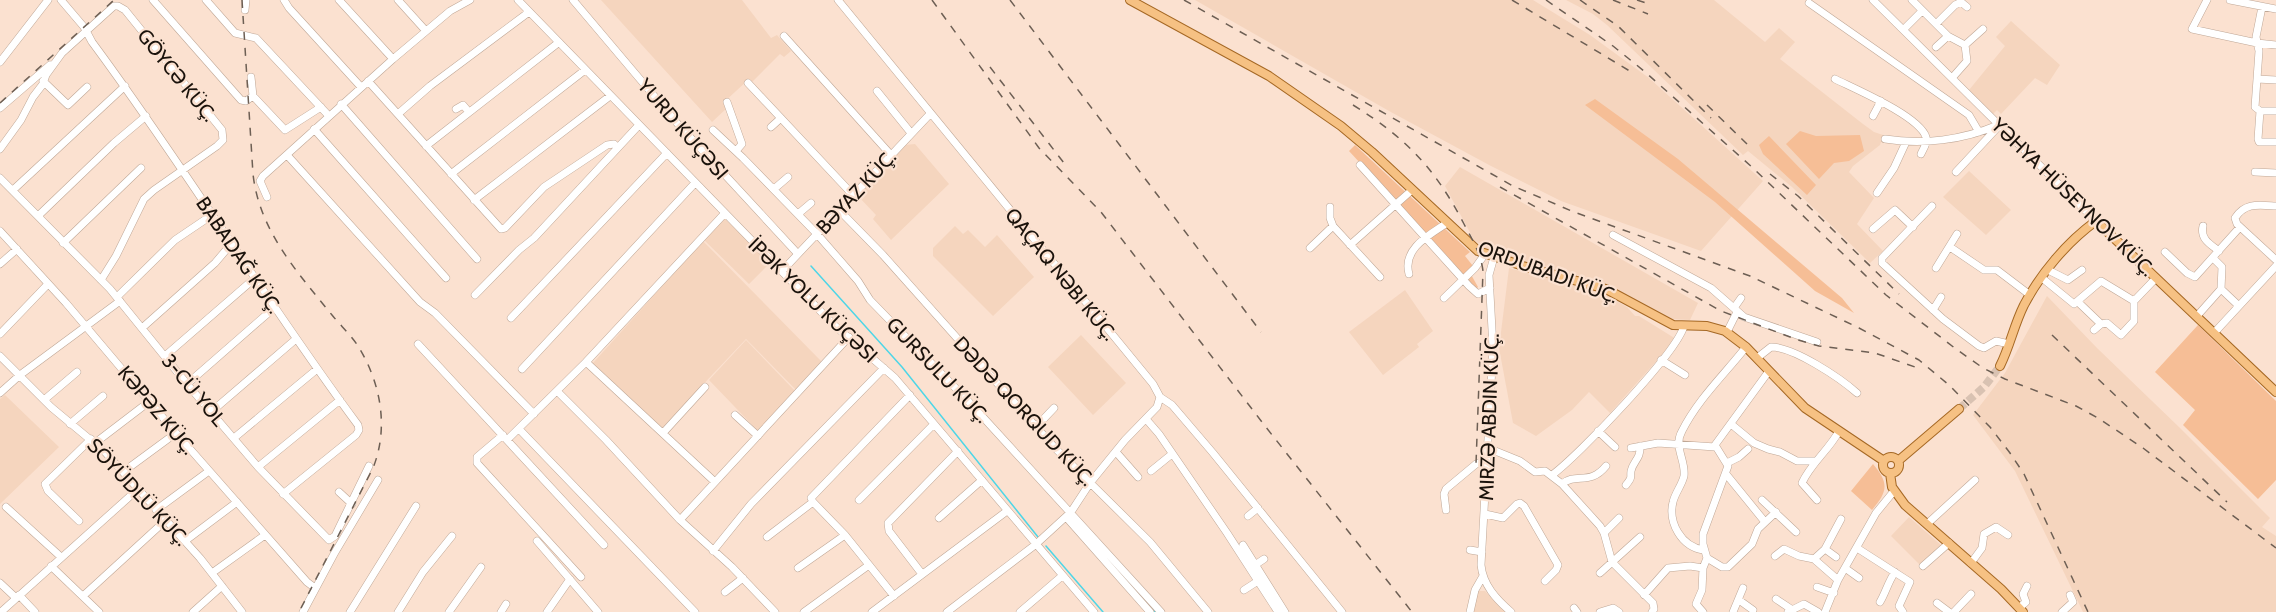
<svg xmlns="http://www.w3.org/2000/svg" width="2276" height="612" font-family="Cabin,sans-serif">
  <style>
    .built { fill: #f5d5be }
    .green { fill: #f6be96 }
    .lines { fill: none; stroke-linecap: round; stroke-linejoin: round }
    .stream { stroke: #4dd6e7; stroke-width: 1.5 }
    .major-tunnel { stroke: #d9c2b2; stroke-width: 8; stroke-dasharray: 8 4; stroke-linecap: butt }
    .minor-casing { stroke: #bfa796; stroke-width: 8 }
    .major-casing { stroke: #a56824; stroke-width: 10 }
    .minor { stroke: #fff; stroke-width: 7 }
    .major { stroke: #f6c183; stroke-width: 8 }
    .rail { stroke: #6d5f54; stroke-width: 1.5; stroke-dasharray: 8 8; stroke-linecap: butt }
    .labels { text-anchor: middle; stroke-width: 4.5; stroke-linejoin: round; paint-order: stroke }
    .street-label { font-size: 20px; fill: #1a120b; stroke: #fbe1d0 }
  </style>
  <rect width="100%" height="100%" fill="#fbe1d0"/>
  <path class="built" d="M601,0H742L771,38L777,35L791,51L784,57L780,54L751,83L748,80L723,103L727,108L712,122Z
    M1195,0H1533L1590,35L1649,78L1763,181L1701,251L1561,201L1491,166L1389,111Z
    M1566,0H1714L1765,42L1779,28L1795,42L1780,59L1863,124L1874,132L1886,136L1884,143L1881,142L1880,145L1853,166L1849,172L1874,198L1857,224L1883,251L1870,263L1792,187L1748,151L1743,155L1607,25L1593,14Z
    M2011,21L2060,65L2047,85L2035,78L2001,114L1997,110L1993,114L1969,90L2005,46L1996,37Z
    M915,144L949,184L891,240L873,219L876,215L857,195L905,145Z
    M1460,167L1698,303L1690,320L1669,319L1598,281L1491,252L1474,240L1445,186Z
    M1969,171L2011,210L1986,235L1943,197Z
    M724,218L770,263L749,284L704,240Z
    M955,226L963,234L968,230L985,247L997,235L1034,277L993,316L933,256V248Z
    M703,241L822,362L796,390L746,339L662,428L593,363Z
    M1509,268L1601,292L1627,307L1635,316H1639L1676,339L1610,413L1589,392L1572,410L1536,436L1513,423L1499,348Z
    M1405,290L1433,331L1417,344L1419,347L1383,375L1349,332Z
    M2047,296L2097,348L2179,427L2270,518L2262,527L2276,536V612H2083L2015,471L1973,415L2005,373Z
    M1081,335L1126,383L1093,415L1048,367Z
    M746,340L795,391L758,431L709,380Z
    M5,395L59,447L0,504V399Z
    M1909,517L1942,546L1921,566L1891,536Z
    M1478,591H1485L1505,612H1473Z"/>
  <path class="green" d="M1595,99L1678,159L1842,298L1854,313L1815,291L1715,202L1585,105Z
    M1800,131L1816,136L1860,135L1864,151L1849,161L1834,163L1819,179L1786,144Z
    M1769,136L1816,185L1807,195L1763,154L1759,145Z
    M1355,145L1470,252L1465,256L1473,266L1469,271L1478,287L1476,289L1349,151Z
    M2198,325L2276,401V480L2258,499L2183,425L2195,410L2155,372Z
    M1873,464C1890,484 1887,492 1872,510L1851,491Z"/>
  <g class="lines">
    <path class="stream" d="M811,266L902,367L1038,537
      M1046,546L1103,612
      M1109,560L1155,612"/>
    <path class="major-tunnel" d="M1959,409L1984,387L2000,366"/>
    <g class="minor-casing">
      <path id="minor" d="M61,0L84,27L92,42C185,167 265,300 358,425L359,430L356,435L283,494
        M153,0L241,100L246,101L253,96
        M206,0L235,33L256,38L329,116
        M284,0L289,8L361,87
        M339,0L393,59
        M398,0L426,31
        M518,0L834,325L895,378L1094,612
        M573,0L677,123L798,254
        M838,0L1153,384L1160,397L1157,407L1125,440L1090,483L1071,512L1035,545L947,612
        M1873,0L2096,221
        M1912,0L1948,36L1965,45L1967,61L1952,78
        M2207,0L2192,29L2257,43L2276,45
        M2230,0L2276,9
        M1809,3L1969,115L1979,132
        M2262,7L2256,37L2259,51L2255,107L2260,111H2276
        M245,10L246,0
        M1936,24L1955,5L1961,2L1967,7
        M1904,29L1922,11
        M784,36L891,155
        M1965,45L1983,29
        M1936,47L1948,36
        M0,62L48,0
        M251,77L253,96L285,130L321,107
        M1835,79C1855,89 1919,116 1926,137C1928,143 1923,149 1921,154
        M2257,79L2276,80
        M43,81L68,105L87,87
        M368,81L501,229L505,228L544,187L607,145L614,144L617,147
        M748,83L853,195
        M877,91L911,133
        M727,102L742,144L736,151
        M341,104L477,259
        M0,108L50,65
        M456,109L463,105L469,112
        M2260,111L2258,139L2259,142H2276
        M398,114L430,86L529,12
        M1873,116L1881,101
        M771,127L781,118
        M314,129L446,278
        M713,130L743,158L817,234L858,281L870,300L970,403L1161,612
        M1885,139C1923,145 1963,140 1998,125
        M426,146L558,43
        M0,149L21,120L33,97L43,84L46,75L62,53L114,6H118L125,10L222,130L223,140L217,146L154,190L144,199L116,256L101,280
        M287,155L420,302L435,313L534,414
        M1360,165L1469,286L1478,294L1490,288
        M1956,172L1997,128
        M2255,172L2276,173
        M451,174L585,70
        M0,178L110,289L187,384L258,467L329,540L335,536L369,466
        M774,189L788,177
        M13,190L125,86
        M1877,193L1894,168L1906,142
        M267,197L260,181L263,176L393,59L450,11L470,0
        M474,200L610,96
        M1932,206L1882,258V263L1943,319L1979,346L1984,348L1996,341L2009,344
        M2276,206C2259,205 2245,202 2235,218L2237,224L2276,260
        M1330,207V218L1333,226L1380,277
        M839,210L883,255L1056,449L1150,542L1208,612
        M798,214L811,203
        M38,216L114,143L146,116
        M2203,226C2200,239 2210,244 2219,251
        M1873,229L1895,210L1913,227
        M0,231L66,303L176,433L307,582L315,588
        M1613,235L1711,288L1744,317L1817,342
        M63,243L141,168
        M1350,245L1412,190
        M1950,247L1984,270H1997L2030,295
        M1310,248L1333,226
        M2165,252L2187,273L2195,277L2240,227
        M1494,257L1489,275L1493,348L1481,565C1483,585 1496,599 1511,612
        M0,264L17,249
        M1936,268L1957,234
        M2048,270L2068,280L2082,270
        M782,271L930,114
        M1409,274C1402,249 1429,235 1447,223
        M2042,278L2074,304L2101,281L2134,301L2156,278
        M2221,289L2239,306
        M475,295L519,250L534,238L639,125
        M117,297L175,240L212,215
        M1444,298L1475,268L1485,254
        M2078,302L2101,324
        M1734,308L1741,298
        M1933,310L1941,297
        M2197,316L2221,289L2222,267L2213,258
        M511,318L667,153
        M142,328L215,263L232,243
        M2094,330L2101,324L2107,323L2121,335L2134,321V301
        M1727,332L1737,312
        M2214,333L2276,266
        M0,334L48,284
        M418,344L604,545
        M0,356L51,407L105,452L200,558L242,612
        M165,356L255,278
        M1757,358L1771,347C1794,347 1840,378 1857,393
        M1661,360L1685,375
        M586,362L715,482
        M522,369L695,183
        M187,384L274,308
        M557,391L606,440L680,520L732,567L775,612
        M0,393L20,375L120,301
        M1160,397L1172,405L1213,453L1342,612
        M44,400L77,372
        M211,412L296,339
        M735,415L758,436
        M1146,419L1159,434L1227,533L1278,612
        M70,424L103,396
        M1731,424L1754,443L1768,449L1780,452L1797,461H1814
        M1036,427L1054,408
        M519,429L695,612
        M1598,431L1615,447
        M663,433L705,387
        M503,435L477,457V463L581,577
        M234,438L316,370
        M507,440L586,362L725,213
        M95,443L150,401
        M1488,448L1520,461L1535,472L1545,471L1562,484L1600,526L1604,533L1612,562L1653,603L1654,609L1652,612
        M1631,448L1658,443L1715,447
        M1116,452L1138,477
        M1727,463L1739,457L1748,449
        M258,467L340,400
        M1151,471L1172,454
        M123,472L176,433
        M1726,474L1765,522
        M1552,475C1578,456 1676,354 1684,326
        M1562,484C1576,472 1590,486 1606,466
        M1626,485C1633,476 1630,478 1631,471C1633,461 1641,459 1640,446
        M339,492L352,504
        M859,500L934,424
        M1762,500L1796,532
        M1817,500L1802,483C1811,463 1829,450 1839,431
        M6,507L61,557
        M156,510L209,471
        M1446,510L1444,494L1446,489L1476,464L1487,460
        M1485,514L1503,518L1517,504L1520,503L1524,506L1558,565L1556,570L1545,581
        M1248,516L1258,508
        M1066,517L1150,612
        M939,518L982,480
        M680,520L849,337
        M79,521L48,491L45,484L91,439
        M1927,524L1975,480
        M1604,533L1619,518
        M767,537L813,502
        M185,541L237,502
        M537,541L598,612
        M1243,545L1285,612
        M1857,548L1910,582L1899,606L1903,612
        M1825,549L1836,557
        M1470,550L1482,552
        M1704,550C1681,547 1668,522 1673,502C1675,493 1682,485 1684,476C1686,460 1673,447 1682,431C1698,399 1724,375 1746,347
        M713,551L751,504L884,368
        M1775,556L1784,549L1799,556L1814,559L1825,549L1841,519
        M1707,558L1722,567H1728L1752,544L1758,529L1776,512
        M1814,559L1838,580
        M1971,563L1982,548L1984,534L1996,527L2008,535
        M1255,565L1264,559
        M51,566L99,612
        M1923,566L1949,543
        M798,568L845,535
        M1845,568L1859,578
        M212,573L265,535
        M1600,573L1640,537
        M922,574L889,531L888,523L958,451
        M0,583L16,598
        M1817,587L1834,593
        M1244,590L1258,581
        M725,592L743,578
        M19,595L35,612
        M1644,595L1668,568L1690,566L1703,568
        M83,596L166,520
        M894,596L845,535L813,502L811,498L910,395
        M1776,599L1791,609
        M1739,600L1753,610
        M1880,602C1886,592 1888,582 1895,572
        M1937,603L1949,612
        M1574,608L1577,612
        M2019,608L2026,602L2023,594L2027,586
        M1,612L138,489
        M193,612L222,586
        M303,612L334,554L378,480
        M350,612L416,506
        M398,612L423,572L452,536
        M449,612L481,567
        M501,612L506,604
        M547,612L570,579
        M804,612L869,565
        M872,612L1007,511
        M1020,612L1062,576
        M1470,612L1475,590L1483,576
        M1600,612L1613,608L1619,612
        M1703,612L1696,604L1702,590L1703,568L1707,558L1703,544V534L1728,466L1715,445L1769,371
        M1733,612L1743,588
        M1788,612L1804,604L1818,612
        M1825,612L1838,580L1876,513L1894,491
        M1954,612L1971,594
        M2062,612L2073,602L2070,595"/>
    </g>
    <g class="major-casing">
      <path id="major" d="M1130,0L1269,76L1341,126L1372,152L1478,251L1523,266L1606,289L1673,325L1707,326L1725,331L1746,347L1805,408L1884,461
        M2000,366C2010,346 2014,325 2024,305C2041,273 2067,242 2096,221L2276,392
        M1883 465a8 8 0 1 1 16 0a8 8 0 1 1-16 0Z
        M1898,461L1959,409
        M1890,473L1892,487L1905,505L2001,589L2023,612"/>
    </g>
    <use href="#minor" class="minor"/>
    <use href="#major" class="major"/>
    <path class="rail" d="M242,0L253,174C259,230 297,272 332,315C340,325 351,335 358,346C381,383 389,428 373,468L299,612
      M932,0L1039,148L1101,212L1265,426L1412,612
      M1010,0L1261,332
      M1184,0L1513,186L1574,212L1750,276L1859,328L1919,360L1949,385L1990,427L2010,453L2024,474L2088,612
      M1512,0L1633,73
      M1546,0L1613,46L1644,71L1753,168L1886,295L1956,349L1983,368L2005,379L2076,406L2098,418L2143,448L2276,548
      M1580,0L1618,26L1711,118
      M1613,0L1648,14
      M1637,0L1652,5
      M990,67L1067,167
      M0,103L114,0
      M1353,105C1406,138 1435,168 1464,224C1472,239 1481,254 1483,271L1476,464
      M1707,105L1747,144
      M1770,174L1798,196L1899,294
      M1500,187L1721,311L1798,340L1819,346L1875,353L1915,367
      M2052,335L2227,502"/>
  </g>
  <g class="labels">
    <g class="street-label">
      <text transform="translate(177 75) rotate(51)" y="7">GÖYCƏ KÜÇ.</text>
      <text transform="translate(683 129) rotate(49)" y="7">YURD KÜÇƏSI</text>
      <text transform="translate(856 192) rotate(-47)" y="7">BƏYAZ KÜÇ.</text>
      <text transform="translate(2073 197) rotate(44)" y="7">YƏHYA HÜSEYNOV KÜÇ.</text>
      <text transform="translate(239 255) rotate(56)" y="7">BABADAĞ KÜÇ.</text>
      <text transform="translate(1548 272) rotate(20)" y="7">ORDUBADI KÜÇ.</text>
      <text transform="translate(1061 274) rotate(51)" y="7">QAÇAQ NƏBI KÜÇ.</text>
      <text transform="translate(813 300) rotate(44)" y="7">İPƏK YOLU KÜÇƏSI</text>
      <text transform="translate(938 370) rotate(46)" y="7">GURSULU KÜÇ.</text>
      <text transform="translate(194 390) rotate(50)" y="7">3-CÜ YOL</text>
      <text transform="translate(157 410) rotate(50)" y="7">KƏPƏZ KÜÇ.</text>
      <text transform="translate(1024 411) rotate(47)" y="7">DƏDƏ QORQUD KÜÇ.</text>
      <text transform="translate(1489 417) rotate(-88)" y="7">MIRZƏ ABDIN KÜÇ.</text>
      <text transform="translate(138 492) rotate(47)" y="7">SÖYÜDLÜ KÜÇ.</text>
    </g>
  </g>
</svg>
